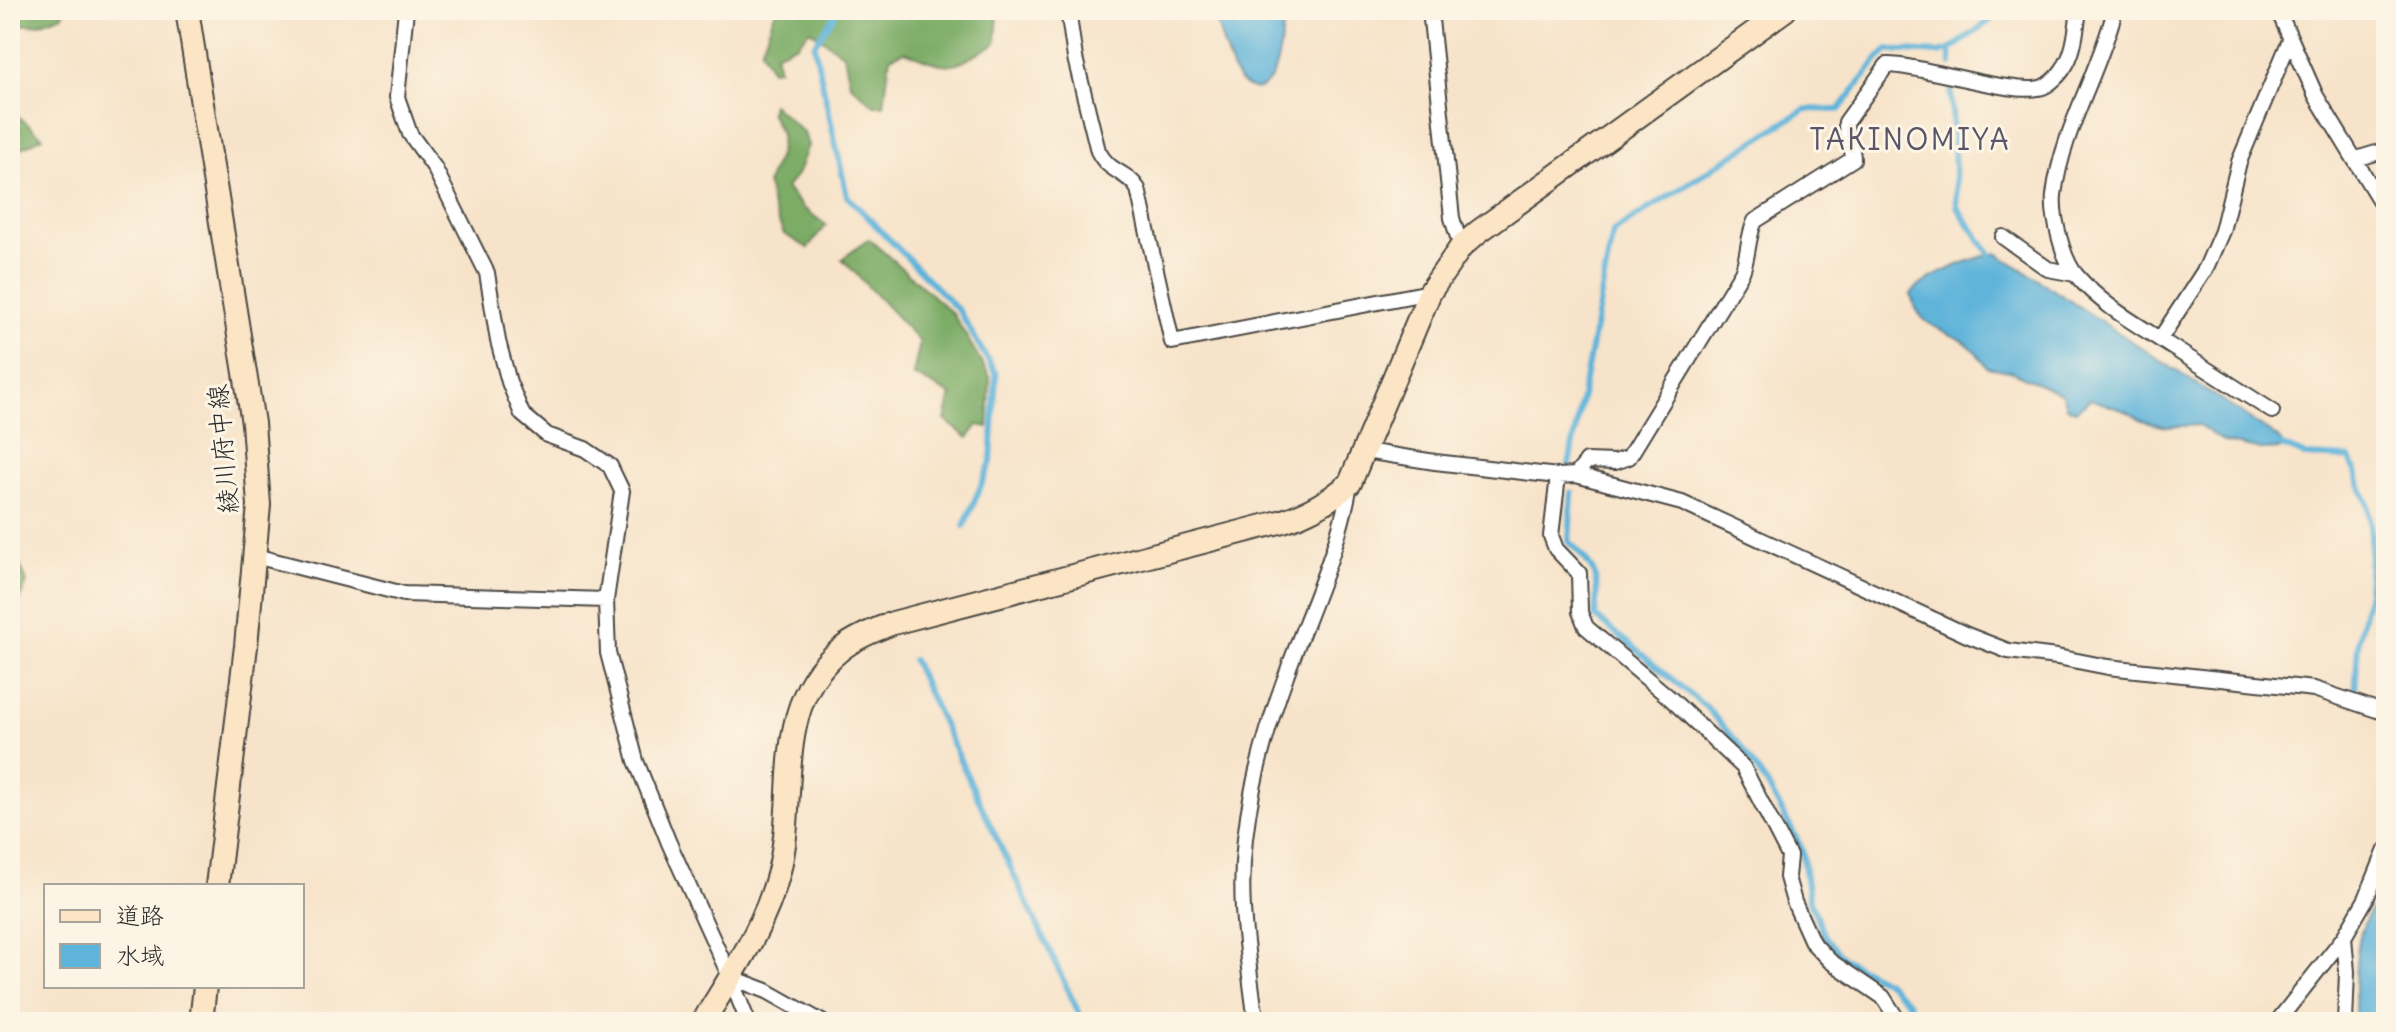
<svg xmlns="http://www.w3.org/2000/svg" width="2396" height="1032" font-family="Delius,'Klee One',sans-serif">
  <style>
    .forest { fill: #7bac66; stroke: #536c48; stroke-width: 2 }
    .water { fill: #5eb4da; stroke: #447082; stroke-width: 2 }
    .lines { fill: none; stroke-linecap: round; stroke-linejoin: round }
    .stream { stroke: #5eb4da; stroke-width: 6 }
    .street-casing { stroke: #4a4743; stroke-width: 18 }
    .secondary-casing { stroke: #4a4743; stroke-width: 26 }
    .street { stroke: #fff; stroke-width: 14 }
    .secondary { stroke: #fce5c4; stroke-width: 22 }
    .labels { text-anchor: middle; stroke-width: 6; stroke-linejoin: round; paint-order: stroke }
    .street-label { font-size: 26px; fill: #2b2b2b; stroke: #fcf5e5 }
    .quarter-label { font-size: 30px; letter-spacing: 2px; fill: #5b5569; stroke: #fcf5e5 }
  </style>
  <rect width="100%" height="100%" fill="#fcf5e5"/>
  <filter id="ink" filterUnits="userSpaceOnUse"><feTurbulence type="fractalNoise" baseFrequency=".0125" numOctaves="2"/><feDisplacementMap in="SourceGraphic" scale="16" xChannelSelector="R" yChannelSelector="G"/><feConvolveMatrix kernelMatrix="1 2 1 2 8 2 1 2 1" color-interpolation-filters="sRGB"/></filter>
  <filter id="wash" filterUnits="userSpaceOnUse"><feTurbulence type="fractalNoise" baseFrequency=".006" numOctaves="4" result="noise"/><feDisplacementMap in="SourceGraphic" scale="32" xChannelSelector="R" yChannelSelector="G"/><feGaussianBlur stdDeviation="1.8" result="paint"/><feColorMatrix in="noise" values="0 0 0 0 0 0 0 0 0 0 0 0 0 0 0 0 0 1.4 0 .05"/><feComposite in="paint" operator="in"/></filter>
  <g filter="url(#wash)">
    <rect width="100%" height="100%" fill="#f7e3c9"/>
    <path class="forest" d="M10,10H64L63,15L39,24L10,26Z
      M776,10H998V13L996,43C953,68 951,72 905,51L890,57L884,105H874L850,84L844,55L810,30L797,44L775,54L779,69L771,70L761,50Z
      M772,104L804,133L808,145L798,173L786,188L802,207L826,225L808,248L784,234L772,207L767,183L779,154L781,134L770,112Z
      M10,109L43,137L10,154Z
      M869,239L953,314L990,377L988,427L978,425L968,438L945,420L951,395L913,375L920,342L842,259Z
      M10,548L14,551L27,582L10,622Z"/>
    <path class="water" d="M1213,10H1285C1282,28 1280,98 1250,88C1245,86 1239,81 1236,76C1225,57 1220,31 1213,10Z
      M1997,253L2277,437L2282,443L2281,449L2262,450L2224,442L2199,425L2167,427L2142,421L2128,412L2090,399L2076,411L2066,407L2062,394L2010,371L1987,367C1982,361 1977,352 1971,347C1948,327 1919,332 1911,294C1927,275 1972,258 1997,253Z
      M2386,891V1022H2355C2356,977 2349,925 2386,891Z"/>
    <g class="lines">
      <path class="stream" d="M838,10L814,45L847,196L959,311L996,374L991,462L964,526
        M1951,64L1950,50L2004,10
        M1951,92L1957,207L1994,260
        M2275,443L2306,456L2350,458L2368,504L2371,536L2368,594L2358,641L2355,696L2360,697
        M1569,465L1613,232L1805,109L1839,110L1878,59L1888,50L1938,53L1950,50
        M1572,493L1569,542C1597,568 1599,578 1595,616L1707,708L1739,745L1767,784L1802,849L1809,899L1826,939L1845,960L1888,983L1908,1003L1918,1022
        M913,660L1083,1022"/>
    </g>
  </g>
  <g filter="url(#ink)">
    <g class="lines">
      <g class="street-casing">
        <path id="street" d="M406,10L397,97L410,134L434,167L487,273L498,341L509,382L522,414L547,435L585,449L610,466L622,491L606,600L608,653L636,761L669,843L730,977L748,1022
          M1068,10L1075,58L1098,151C1110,174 1126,170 1138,189L1172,342L1430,292
          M1430,10L1452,218L1461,247
          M2115,10C2099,73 2062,130 2054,195C2052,216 2063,261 2077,276C2102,305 2133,322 2164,342C2200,365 2236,388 2272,411
          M2278,10L2316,96L2386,211
          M2356,159L2386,150
          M2003,237L2048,269L2075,274
          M2160,339L2206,268L2222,231L2239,162L2290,40
          M1365,451L1435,462L1558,476L1576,475L1682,503L1967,635L2008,651L2057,657L2108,667L2314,689L2386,713
          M1576,475L1587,461L1615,462L1629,457L1742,272C1749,255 1747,238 1755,221L1853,159C1853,145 1845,135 1846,122L1887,65C1919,64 2022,99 2045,86C2051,83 2060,74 2063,69C2075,53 2076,29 2079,10
          M1558,476L1551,536L1556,549L1579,573L1580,612L1586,627L1671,699L1743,767L1789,856L1787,877L1794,902L1812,942L1830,961L1883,997L1899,1022
          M255,556L404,594L606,600
          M2344,937L2347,972L2345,1022
          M730,977L767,991L822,1022
          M1259,1022L1254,1007C1250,975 1245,942 1243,909C1238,828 1260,746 1288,670C1310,609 1339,549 1350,484
          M2277,1022L2344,937L2366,899L2386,850"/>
      </g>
      <g class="secondary-casing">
        <path id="secondary" d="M187,10L253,423L259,505L246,646L217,886
          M201,1022L205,986
          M703,1022C731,975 764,929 778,875C799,799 770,707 839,651C854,638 875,630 893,623L1283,521C1309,513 1329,502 1350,483L1430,292L1461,247L1478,232L1785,10"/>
      </g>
      <use href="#street" class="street"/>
      <use href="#secondary" class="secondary"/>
    </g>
  </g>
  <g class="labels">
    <g class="street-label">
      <text transform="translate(223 449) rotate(-95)" y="9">綾川府中線</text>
    </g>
    <g class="quarter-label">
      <text x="1910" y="150">TAKINOMIYA</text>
    </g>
  </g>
  <rect width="2396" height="1032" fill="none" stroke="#fcf5e5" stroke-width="40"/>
  <rect x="44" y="884" width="260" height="104" fill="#fcf5e5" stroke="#a8a49b" stroke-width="2"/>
  <rect x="60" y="910" width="40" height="12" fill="#fce5c4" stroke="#a8a49b" stroke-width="2"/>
  <text x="116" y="924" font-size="24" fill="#2b2b2b">道路</text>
  <rect x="60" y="944" width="40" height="24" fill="#5eb4da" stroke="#a8a49b" stroke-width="2"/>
  <text x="116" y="964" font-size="24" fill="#2b2b2b">水域</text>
</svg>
